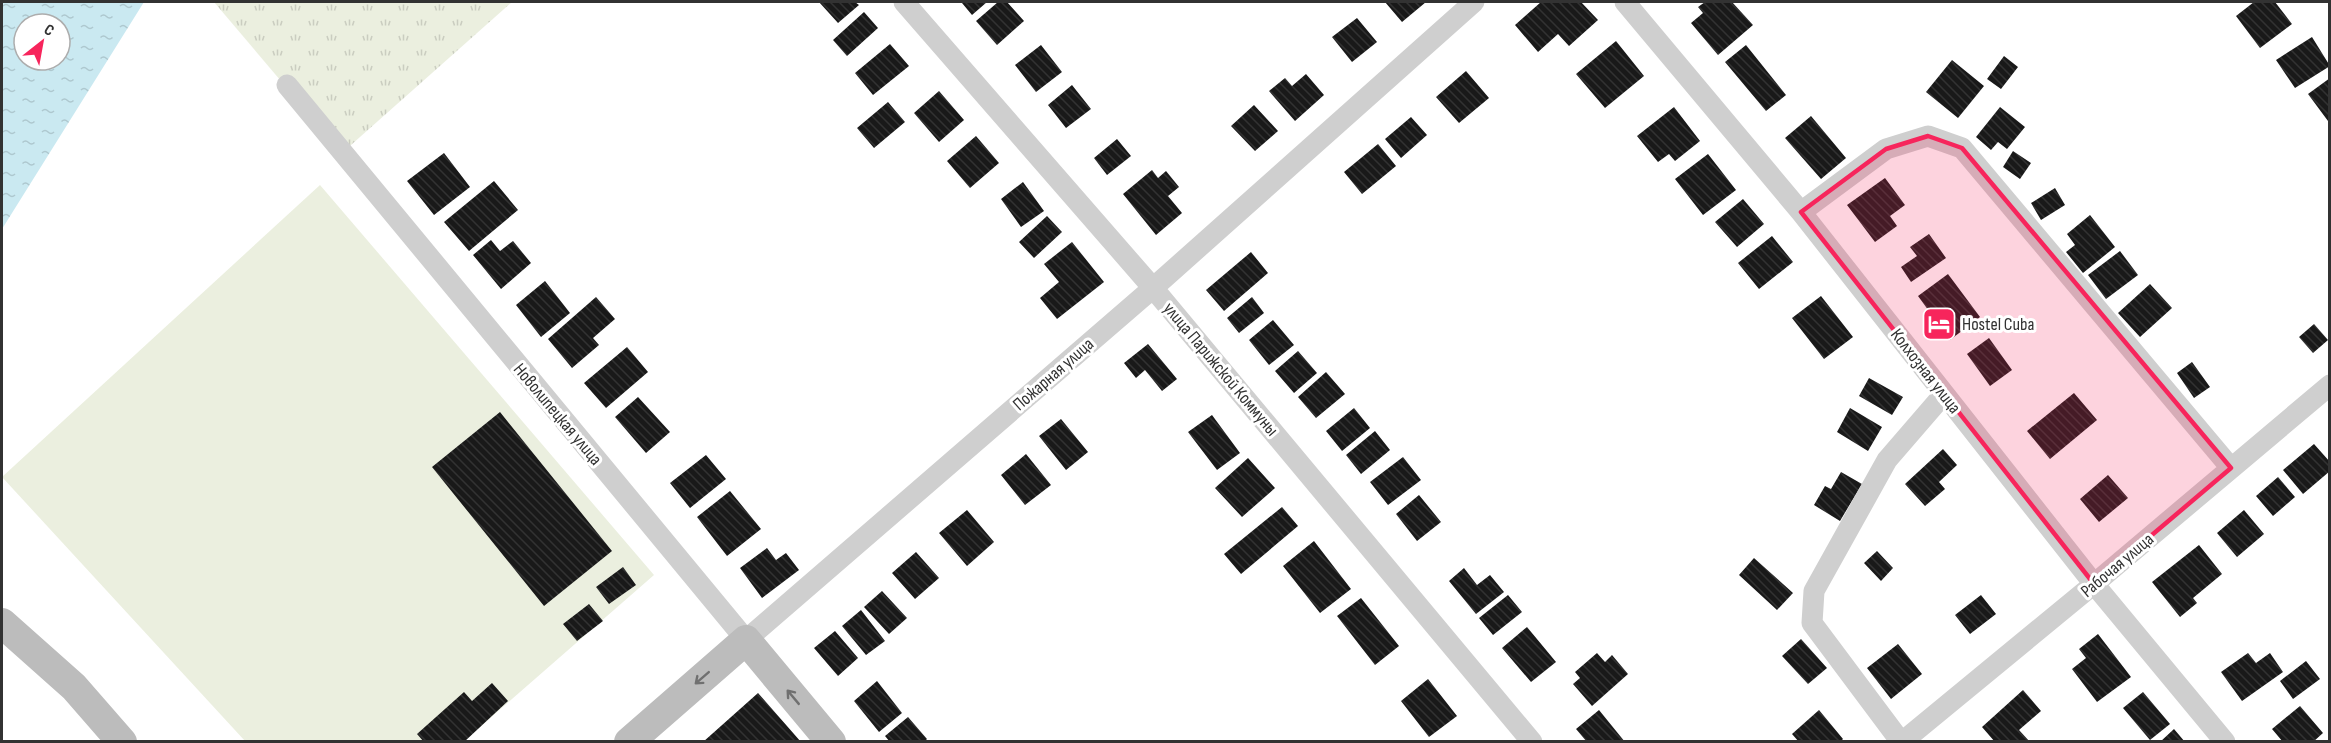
<svg xmlns="http://www.w3.org/2000/svg" width="2331" height="743" font-family="'Sofia Sans Condensed',sans-serif">
  <style>
    .grass { fill: url(#grass-tufts) }
    .garden { fill: #ebefdf }
    .water { fill: url(#water-ripples); fill-rule: evenodd }
    .building { fill: url(#building-back-hatch) }
    .lines { fill: none; stroke-linecap: round; stroke-linejoin: round }
    .street { stroke: #cfcfcf; stroke-width: 21 }
    .secondary { stroke: #bcbcbc; stroke-width: 30 }
    .oneway { stroke: #707070 }
    .marked { fill: #f7255c; fill-opacity: 0.2; stroke: #f7255c; stroke-width: 4.5; stroke-linejoin: round }
    .labels { text-anchor: middle; stroke-width: 6; stroke-linejoin: round; paint-order: stroke }
    .poi-label { font-size: 18px; fill: #323232; stroke: #fff; text-anchor: start }
    .street-label { font-size: 18px; fill: #323232; stroke: #fff }
  </style>
  <defs>
    <pattern id="grass-tufts" width="24" height="20" patternUnits="userSpaceOnUse" patternTransform="scale(1.5)"><rect width="24" height="20" fill="#ebefdf"/><path d="M3 7l-1-3M5 7V3M7 7l1-3M15 17l-1-3M17 17v-4M19 17l1-3" fill="none" stroke="#cacdc0"/></pattern>
    <pattern id="water-ripples" width="26" height="14" patternUnits="userSpaceOnUse" patternTransform="scale(1.5)"><rect width="26" height="14" fill="#cae9f1"/><path d="M2 4q2-2 4 0t4 0M15 11q2-2 4 0t4 0" fill="none" stroke="#aec8cf"/></pattern>
    <pattern id="building-back-hatch" width="6" height="6" patternUnits="userSpaceOnUse" patternTransform="scale(1.5)"><rect width="6" height="6" fill="#191919"/><path d="M-1 5l2 2M0 0l6 6M5-1l2 2" fill="none" stroke="#323232"/></pattern>
  </defs>
  <rect width="100%" height="100%" fill="#fff"/>
  <path class="grass" d="M214,2H512L342,153Z"/>
  <path class="garden" d="M320,185L654,575L464,741H245L2,477Z"/>
  <path class="water" d="M2,2H144L2,229ZM24,24H60V60H24Z"/>
  <path class="building" d="M819,2H855L859,5L838,23Z
    M963,2H987L972,15L962,3Z
    M998,2H1007L1024,21L997,45L976,21Z
    M1385,2H1426L1402,22Z
    M1541,2H1581L1598,20L1569,46L1558,34L1538,52L1515,25Z
    M1705,2H1732L1753,25L1718,55L1691,23L1703,13L1698,7Z
    M2254,2H2275L2292,24L2260,48L2236,16Z
    M864,12L878,28L847,56L833,40Z
    M1357,18L1377,42L1352,62L1332,37Z
    M2312,37L2330,66L2295,88L2276,60Z
    M1616,41L1644,76L1605,108L1576,74Z
    M890,44L909,66L873,95L855,73Z
    M1041,45L1062,72L1036,92L1015,65Z
    M1746,45L1786,95L1766,111L1725,62Z
    M2004,56L2018,67L2001,89L1987,79Z
    M1952,60L1984,86L1958,118L1926,92Z
    M1466,71L1489,98L1459,123L1436,97Z
    M1306,74L1324,95L1295,121L1269,91L1285,78L1292,86Z
    M2330,78V120L2328,121L2308,94Z
    M1072,85L1091,109L1066,128L1048,105Z
    M939,91L964,120L939,142L914,113Z
    M888,102L905,122L874,148L857,128Z
    M1254,105L1278,131L1255,151L1231,126Z
    M1674,107L1700,141L1675,161L1669,154L1658,162L1637,136Z
    M2000,107L2025,127L2007,149L1998,142L1991,150L1976,137Z
    M1811,116L1846,158L1821,179L1785,138Z
    M1411,117L1427,135L1401,158L1385,139Z
    M976,136L999,163L970,188L947,161Z
    M1117,139L1131,156L1107,175L1094,158Z
    M1378,144L1396,166L1362,194L1344,172Z
    M2013,151L2031,163L2020,179L2003,167Z
    M444,153L470,187L434,215L407,181Z
    M1708,154L1736,190L1703,215L1675,179Z
    M1152,170L1158,178L1166,171L1179,187L1168,196L1182,213L1156,235L1123,194Z
    M1885,178L1905,205L1890,216L1897,226L1875,242L1847,205Z
    M494,181L518,210L469,251L444,222Z
    M1023,182L1044,211L1021,227L1001,199Z
    M2055,188L2065,205L2041,220L2031,203Z
    M1743,199L1764,224L1737,247L1715,222Z
    M2090,215L2115,247L2083,273L2066,252L2075,245L2067,234Z
    M1047,216L1062,232L1034,258L1019,242Z
    M1929,234L1946,258L1911,282L1901,267L1917,256L1910,247Z
    M1772,236L1793,262L1759,289L1738,263Z
    M491,240L500,251L513,241L531,263L501,289L473,255Z
    M1072,242L1104,282L1057,319L1040,298L1059,282L1044,264Z
    M2120,251L2138,275L2106,299L2088,275Z
    M1251,252L1268,273L1224,311L1206,290Z
    M1948,274L1980,317L1950,340L1918,296Z
    M545,281L570,313L541,337L516,305Z
    M2150,284L2172,308L2140,337L2118,313Z
    M1821,296L1853,337L1824,359L1792,318Z
    M596,297L615,319L593,338L599,345L572,368L548,339Z
    M1252,297L1264,313L1239,333L1227,318Z
    M1273,320L1294,345L1269,365L1249,340Z
    M2314,324L2328,340L2313,353L2299,337Z
    M1989,338L2012,370L1990,386L1967,354Z
    M1148,344L1177,379L1162,391L1145,370L1136,378L1124,363Z
    M627,347L648,372L606,408L584,383Z
    M1298,351L1317,373L1294,393L1275,371Z
    M2192,362L2210,387L2194,398L2177,373Z
    M1326,372L1345,394L1316,418L1298,397Z
    M1869,378L1903,397L1892,415L1859,396Z
    M2074,393L2097,420L2050,459L2027,431Z
    M638,397L670,432L646,453L615,417Z
    M1354,408L1370,428L1342,451L1326,431Z
    M1850,408L1882,427L1868,451L1837,432Z
    M500,412L612,551L544,606L432,467Z
    M1212,415L1240,453L1217,470L1188,432Z
    M1061,419L1088,452L1066,470L1039,436Z
    M1375,431L1390,450L1361,474L1346,455Z
    M2314,444L2330,462V471L2303,494L2283,470Z
    M1943,449L1957,465L1939,482L1945,489L1925,506L1905,484Z
    M1026,454L1051,485L1025,505L1001,475Z
    M706,455L726,479L690,508L670,483Z
    M1403,457L1421,480L1388,505L1370,482Z
    M1248,458L1275,488L1242,517L1215,488Z
    M1841,472L1862,484L1840,521L1814,505L1825,486L1831,489Z
    M2108,475L2128,498L2099,522L2080,499Z
    M2278,477L2295,497L2273,516L2256,496Z
    M730,491L761,529L727,556L697,517Z
    M1419,495L1441,522L1417,541L1396,514Z
    M1282,507L1298,526L1241,574L1224,554Z
    M967,510L994,542L967,566L939,533Z
    M2244,510L2264,534L2237,557L2217,533Z
    M1314,541L1351,589L1320,613L1283,566Z
    M2199,545L2222,574L2193,598L2197,603L2180,617L2152,582Z
    M767,548L776,560L786,553L799,570L762,598L740,568Z
    M1877,551L1893,568L1881,581L1864,563Z
    M916,552L939,578L915,599L892,573Z
    M1754,558L1793,593L1777,610L1739,575Z
    M623,567L636,585L609,604L596,587Z
    M1464,568L1477,585L1490,575L1504,592L1476,614L1449,581Z
    M882,591L907,618L889,634L864,607Z
    M1508,595L1522,612L1493,635L1479,618Z
    M1981,595L1996,614L1970,634L1955,615Z
    M1361,598L1399,646L1375,665L1337,616Z
    M589,604L603,621L577,641L563,624Z
    M861,610L885,641L866,655L842,626Z
    M1527,627L1556,662L1531,682L1502,648Z
    M835,631L858,658L838,676L814,648Z
    M2098,634L2131,677L2097,702L2072,669L2086,658L2079,649Z
    M1801,639L1827,668L1808,684L1782,656Z
    M1898,644L1922,674L1891,699L1867,668Z
    M1597,653L1605,662L1612,655L1628,674L1592,706L1573,684L1580,678L1575,672Z
    M2248,653L2256,663L2270,653L2283,672L2242,701L2221,672Z
    M2306,661L2320,679L2293,699L2280,681Z
    M1428,679L1457,716L1429,737L1401,701Z
    M877,681L902,713L879,732L854,701Z
    M492,683L508,701L464,742H424L417,734L464,692L472,701Z
    M2023,690L2041,711L2019,730L2030,742H1995L1982,727Z
    M2143,692L2170,724L2150,740L2123,708Z
    M758,693L801,742H703Z
    M2300,706L2323,733L2313,742H2283L2272,729Z
    M1599,710L1625,742H1587L1576,729Z
    M1819,710L1843,739L1840,742H1799L1792,734Z
    M908,717L927,739L924,742H890L885,736Z
    M2174,729L2185,742H2160Z"/>
  <g class="lines">
    <path class="street" d="M904,2L1153,288L1532,742
      M1625,2L1801,212L2094,584L2225,742
      M287,85L746,640L1153,288L1474,2
      M1801,212L1886,149L1928,136L1962,148L2231,468
      M1901,742L1812,623L1814,591L1887,460L1944,394
      M1902,742L2094,584L2330,385"/>
    <path class="secondary" d="M2,623L74,687L122,742
      M629,742L746,640L831,742"/>
  </g>
  <defs><path id="oneway-shaft" d="M-6 0H5M1.5-3L5.5 0L1.5 3" fill="none" stroke-width="1.6" stroke-linecap="round" stroke-linejoin="round" transform="scale(1.5)"/></defs>
  <g class="oneway">
    <use href="#oneway-shaft" transform="translate(702 678) rotate(139)"/>
    <use href="#oneway-shaft" transform="translate(793 697) rotate(-130)"/>
  </g>
  <path class="marked" d="M1928,136L1962,148L2231,468L2094,584L1801,212L1886,149Z"/>
  <defs>
    <g id="hotel-square" transform="scale(1.725)"><rect x="-9" y="-9" width="18" height="18" rx="4" fill="#f7255c" stroke="#fff"/><path d="M-6-4.5h1.5V1H6V5H4.5V3h-9V5H-6ZM-4 0a1.8 1.8 0 1 1 3.6 0ZM.5 0V-2.5h3Q6-2.5 6 0Z" fill="#fff"/></g>
  </defs>
  <g fill-rule="evenodd">
    <use href="#hotel-square" x="1939" y="324"/>
  </g>
  <g class="labels">
    <g class="poi-label">
      <text x="1962" y="330">Hostel Cuba</text>
    </g>
    <g class="street-label">
      <text transform="translate(1221 369) rotate(50)" y="6">улица Парижской Коммуны</text>
      <text transform="translate(1926 371) rotate(52)" y="6">Колхозная улица</text>
      <text transform="translate(1053 374) rotate(-41)" y="6">Пожарная улица</text>
      <text transform="translate(558 414) rotate(50)" y="6">Новолипецкая улица</text>
      <text transform="translate(2117 565) rotate(-40)" y="6">Рабочая улица</text>
    </g>
  </g>
  <rect width="2331" height="743" fill="none" stroke="#323232" stroke-width="6"/>
  <g transform="translate(42 42) rotate(31)"><circle r="28" fill="#ffffff" stroke="#adadad" stroke-width="1.5"/>
  <path d="M0-4.5L10 22L0 15L-10 22Z" fill="#f7255c"/>
  <text y="-9" font-size="16" font-weight="bold" text-anchor="middle" fill="#323232">С</text>
  </g>
</svg>
